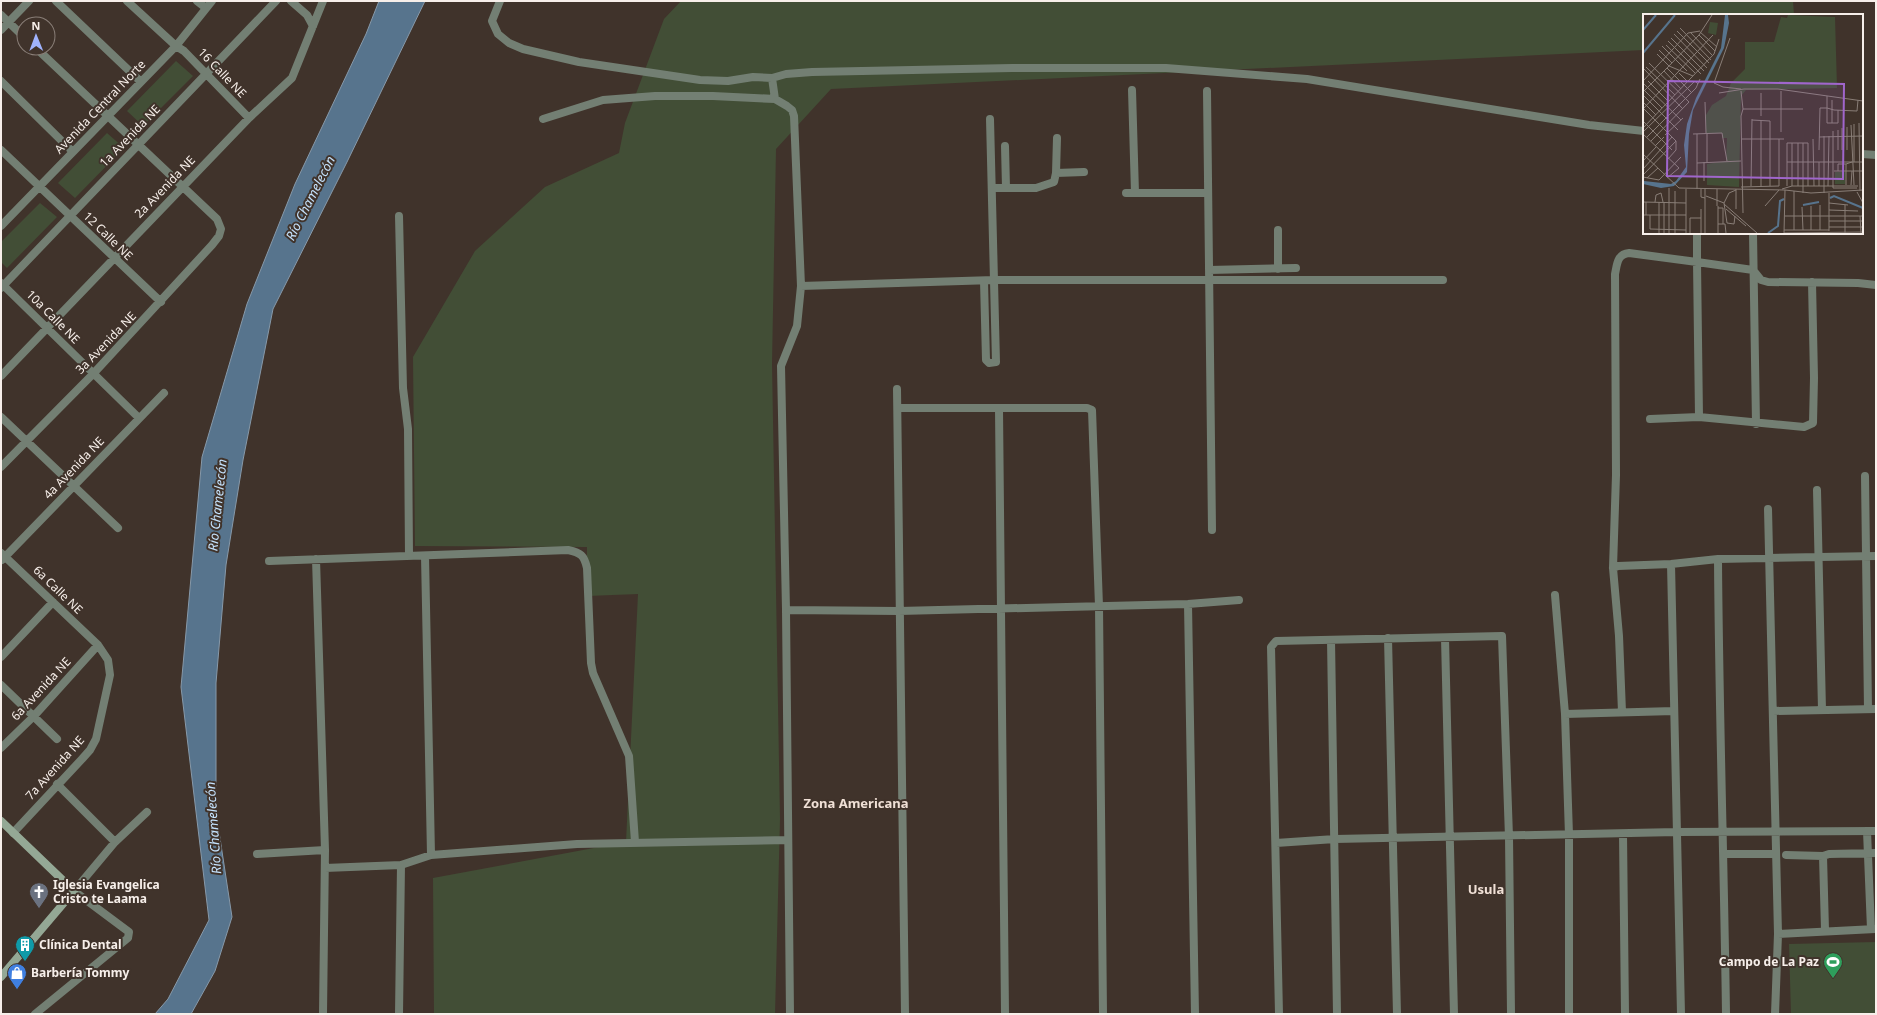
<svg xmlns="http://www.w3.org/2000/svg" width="1877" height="1015" font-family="'Noto Sans',sans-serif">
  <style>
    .green { fill: #424e36 }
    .water { fill: #57748d; stroke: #8799a9 }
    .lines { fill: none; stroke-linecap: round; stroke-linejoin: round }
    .street { stroke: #737f73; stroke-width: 8 }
    .secondary { stroke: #94a895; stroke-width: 8 }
    .labels { text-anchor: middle; stroke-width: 4; stroke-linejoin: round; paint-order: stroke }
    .street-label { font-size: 12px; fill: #f7efea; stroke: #40332b }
    .poi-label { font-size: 12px; font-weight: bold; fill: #f7efea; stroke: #40332b; text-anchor: start }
    .water-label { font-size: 13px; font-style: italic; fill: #c5e3fe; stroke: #40332b }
    .neighbourhood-label { font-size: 13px; font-weight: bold; fill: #f0e0d6; stroke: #40332b }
    .inset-river { fill: none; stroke: #57748d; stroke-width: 2 }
    .inset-road { fill: none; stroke: #897e77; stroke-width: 1 }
    .view { fill: #a066cc; fill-opacity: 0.15; stroke: #a066cc; stroke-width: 2 }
    .inset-edge { fill: none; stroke: #f7efea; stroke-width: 2 }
  </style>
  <rect width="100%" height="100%" fill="#40332b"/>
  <path class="green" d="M681,1H1793L1794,15H1644V50L831,89L776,149L772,364L780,819L775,1014H434L433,878L626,842L638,594L587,596V547L415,546L413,357L475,251L545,187L619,153L625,123L664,19Z
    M176,61L193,76L143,126L127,111Z
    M107,133L124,148L75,198L58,183Z
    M40,203L57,217L7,268L1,262V242Z
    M1876,942V1014H1791L1789,944Z"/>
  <path class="water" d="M379,1H425L347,162L273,309L243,460L226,565L216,683V812L232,917L215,971L191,1014H155L168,999L209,920L181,687L202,457L247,304L295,184L366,34Z"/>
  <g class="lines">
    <path class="street" d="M56,1L141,82
      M127,1L176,46L184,51L249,118
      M197,1L206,8
      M291,1L307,15L313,26
      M500,1L492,21L498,34L509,43L523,49L579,62L700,80L728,81L753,77L772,78
      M1,15L24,37
      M1,30L29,1
      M1,81L73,152
      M1132,90L1135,193
      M1207,91L1212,530
      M775,99L772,78L786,74L812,72L1012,68H1166L1307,79L1589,125L1644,131
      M543,119L603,100L655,96H713L775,99L787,106L792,110L794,116L801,286
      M1005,146L1006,188
      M1,150L161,302
      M1862,154L1876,155
      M1056,173L1084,172
      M992,188H1036L1054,182L1056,173L1057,138
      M1126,193H1207
      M399,216L403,388L408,429L409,556
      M1,226L176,46L212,1
      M1278,230V269
      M1697,233V262L1753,270L1761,280L1768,282L1858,283L1876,285
      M1753,233L1756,424
      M1209,270L1296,268
      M984,281L986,360L989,363L996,362L990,119
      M1,283L139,418
      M1,288L276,1
      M1,376L249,118L292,78L323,1
      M897,389L905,1014
      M898,408H1087L1092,410L1099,606L1103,1014
      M999,409L1005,1014
      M1,417L118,528
      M1650,419L1699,417
      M1,467L93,374L212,245L219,236L221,229L217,219L36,48
      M1865,476L1868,709
      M1817,490L1822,710
      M1768,509L1778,934L1775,1014
      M1,553L98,645L108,660L110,675L96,739L90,750L82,759L13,833
      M425,556L431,855
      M316,559L325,850L323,1014
      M1718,559C1719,711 1724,862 1726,1014
      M2,560L164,393
      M269,561L568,550C581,553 584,555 587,568L591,663L593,673L629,756L635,842
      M1671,564L1681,1014
      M1613,568L1618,566L1671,564L1718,559L1876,556
      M1555,595L1565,714L1569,835V1014
      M1188,604L1195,1014
      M786,610L899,611L1188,604L1239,600
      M1388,638L1397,1014
      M1445,638L1454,1014
      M1331,640L1337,1014
      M1,657L53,602
      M1,685L57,739
      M1773,711L1876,709
      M1622,712L1619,636L1613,568L1616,475L1615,274C1617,265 1617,254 1629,253L1697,262L1699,417L1804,427L1813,423L1814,378L1812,282
      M1565,714L1674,711
      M1,748L34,716L98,645
      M57,784L115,842
      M1867,831L1871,929
      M1623,834L1625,1014
      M1276,843L1335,839L1677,832L1876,831
      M257,854L325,850
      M1724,854H1776
      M1786,855L1823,856
      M325,868L401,865L431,855L577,844L788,840
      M1825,930L1823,856L1829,854L1876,853
      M1778,934L1875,929
      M35,1014L128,938L129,932L74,891L115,842L147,812
      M399,1014L401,865
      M790,1014L786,610L781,366L797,326L801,286L994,280H1443
      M1279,1014L1271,647L1276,641L1502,636L1509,837L1511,1014"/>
    <path class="secondary" d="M1,821L74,891L1,977"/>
  </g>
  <defs>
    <g id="church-pin" transform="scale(1)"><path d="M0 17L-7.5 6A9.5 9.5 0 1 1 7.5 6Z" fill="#6b7280" stroke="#40332b"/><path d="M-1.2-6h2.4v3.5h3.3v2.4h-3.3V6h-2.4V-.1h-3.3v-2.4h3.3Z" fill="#fff"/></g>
    <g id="building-pin" transform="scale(1)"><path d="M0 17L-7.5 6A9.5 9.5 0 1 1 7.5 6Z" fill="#0f9aa8" stroke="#40332b"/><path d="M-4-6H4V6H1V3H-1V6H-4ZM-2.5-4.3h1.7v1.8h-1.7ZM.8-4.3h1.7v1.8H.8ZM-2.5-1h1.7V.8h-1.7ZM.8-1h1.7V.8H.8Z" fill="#fff"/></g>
    <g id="stadium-pin" transform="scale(1)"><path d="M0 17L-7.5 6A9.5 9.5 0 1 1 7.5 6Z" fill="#2e9e5b" stroke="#40332b"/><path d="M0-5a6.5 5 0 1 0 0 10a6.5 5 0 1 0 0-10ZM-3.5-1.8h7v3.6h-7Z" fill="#fff"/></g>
    <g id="shop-pin" transform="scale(1)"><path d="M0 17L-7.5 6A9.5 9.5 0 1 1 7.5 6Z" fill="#3f7fe0" stroke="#40332b"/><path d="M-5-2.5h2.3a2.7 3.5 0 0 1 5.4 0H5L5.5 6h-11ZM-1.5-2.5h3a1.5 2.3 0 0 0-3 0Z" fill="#fff"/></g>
  </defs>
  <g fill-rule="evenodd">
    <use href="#church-pin" x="39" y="892"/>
    <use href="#building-pin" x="25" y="945"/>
    <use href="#stadium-pin" x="1833" y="962"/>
    <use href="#shop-pin" x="17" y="973"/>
  </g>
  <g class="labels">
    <g class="street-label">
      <text transform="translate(222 73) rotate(46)" y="4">16 Calle NE</text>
      <text transform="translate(100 107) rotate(-46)" y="4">Avenida Central Norte</text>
      <text transform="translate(130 136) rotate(-46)" y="4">1a Avenida NE</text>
      <text transform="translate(165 187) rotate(-46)" y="4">2a Avenida NE</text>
      <text transform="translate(108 236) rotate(44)" y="4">12 Calle NE</text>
      <text transform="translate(53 317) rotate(45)" y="4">10a Calle NE</text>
      <text transform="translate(106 343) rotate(-46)" y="4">3a Avenida NE</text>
      <text transform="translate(74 468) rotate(-46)" y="4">4a Avenida NE</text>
      <text transform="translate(58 590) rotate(44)" y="4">6a Calle NE</text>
      <text transform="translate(41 689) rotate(-47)" y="4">6a Avenida NE</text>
      <text transform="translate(55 768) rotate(-48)" y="4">7a Avenida NE</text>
    </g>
    <g class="poi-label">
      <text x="53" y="889">Iglesia Evangelica<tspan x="53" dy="14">Cristo te Laama</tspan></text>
      <text x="39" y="949">Clínica Dental</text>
      <text x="1819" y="966" text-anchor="end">Campo de La Paz</text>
      <text x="31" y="977">Barbería Tommy</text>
    </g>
    <g class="water-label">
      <text transform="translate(310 198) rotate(-63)" y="5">Río Chamelecón</text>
      <text transform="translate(217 505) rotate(-84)" y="5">Río Chamelecón</text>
      <text transform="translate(213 828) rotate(-94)" y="5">Río Chamelecón</text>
    </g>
    <g class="neighbourhood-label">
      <text x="856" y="808">Zona Americana</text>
      <text x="1486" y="894">Usula</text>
    </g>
  </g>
  <g transform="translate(1643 14)">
    <rect width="220" height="220" fill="#40332b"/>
    <path d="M145,1L192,3L194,74L103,76L98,82L96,173L64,171V150L83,147L84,124H79V119H63V101L69,91L83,82L88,69L102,55V28H131L138,3L144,4ZM67,8L75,9L73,21L65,19ZM192,158H203L202,170H192Z" fill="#424e36"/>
    <path d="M82,1H85L86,9L81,34L50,96L46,120L44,158L31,172L18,174L0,170L1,167L28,170L33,167L43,153L41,131L44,110L53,84L78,34Z" fill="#57748d"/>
    <path class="inset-river" d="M0,16L13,1M0,39L32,1M187,184L191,182L220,194M160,191L176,188M125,219L135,212L137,187L141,185"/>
    <path class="inset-road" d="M37,14L68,46M34,17L66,49M47,18L69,41M57,18L74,33M31,20L64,54M56,21L72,37M28,24L61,57M87,24L71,69L80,73L98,75M25,27L58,60M23,31L52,59M19,32L44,57M16,36L29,49M14,40L26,52L50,62M6,49L46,88L8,127M3,53L32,81M24,54L56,21L69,1M1,55L40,95M21,57L38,75M36,59L45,68M0,67L45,19L57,17M5,67L25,87M0,69L38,106M0,75L19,94M98,77L100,95M0,78L24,54L48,78M76,79L101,75H135L220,87M118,79V102M0,81L35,116M184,82V94L191,96L214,97L215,86M0,88L13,101M62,88L63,119M0,94L33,127M0,95L70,21M109,106L127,107V172M0,107L29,136M220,107V120M189,109V86M216,109L217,177M211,110V148M208,111L211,171M204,113V136M0,114L71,40L76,25M195,116V136M190,117V174H214M0,118L52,67L55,70M138,118V77M64,119V148M0,120L36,154L24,164M50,120L79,119L84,147M22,121L40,104M181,122V179M4,123L53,74L57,65M176,123L220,122M98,125H141M170,125L171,172M155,129V172M160,129V179M12,132L21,123M176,136L177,94H184V109H195V96M199,136V114M0,140L36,174L142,176L168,179L220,176M25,145L33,136V127M0,147L13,133M144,148H220M54,149L98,147M0,155L29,123M191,157H220M195,157V150H203M1,160L33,127M0,163L16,166L38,143M4,164L15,154M61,167V148M203,171V150L209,148M208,171L209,157M108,172L109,105M144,172V129H165V172M149,172V129M176,172V148M185,172L186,122M98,173L136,172V125M118,173V107M26,174V219M54,175V120M58,175V183L62,184M74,175V192M93,175V195M139,175L149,172H215M142,176L141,219L220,218M151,177V216M214,178L220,189M186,179V217M63,182L81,189M0,188L43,189M12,188L13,181L18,179L20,188M16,188V219M186,189L205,191M81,190L114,219M177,191V216M122,192L136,176M168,192V216M159,193L160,216M75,194H80V210M83,195L103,212M186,196L215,197M100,199L98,102L100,95H160M0,201H43M3,201V188M7,201V215L43,216M92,202L91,210L84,209L81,189L86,179L93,176M142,202H220M217,202L218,219M186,207H220M75,210H82L83,219M186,213H220M141,216H186M21,219V188M32,219V177M43,219V175M47,219V204H58M58,219V195M62,219V175M75,219V192M202,219V191"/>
    <path class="view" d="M25,67L201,70L200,165L24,162Z"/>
    <rect width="220" height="220" class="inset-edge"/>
  </g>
  <rect width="1877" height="1015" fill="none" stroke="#f7efea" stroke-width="4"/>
  <g transform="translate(36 36) rotate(359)"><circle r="19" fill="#40332b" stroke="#897e77"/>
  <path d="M0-3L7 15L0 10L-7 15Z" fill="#a0b3fd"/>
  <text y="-6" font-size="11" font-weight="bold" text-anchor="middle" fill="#f7efea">N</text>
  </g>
</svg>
